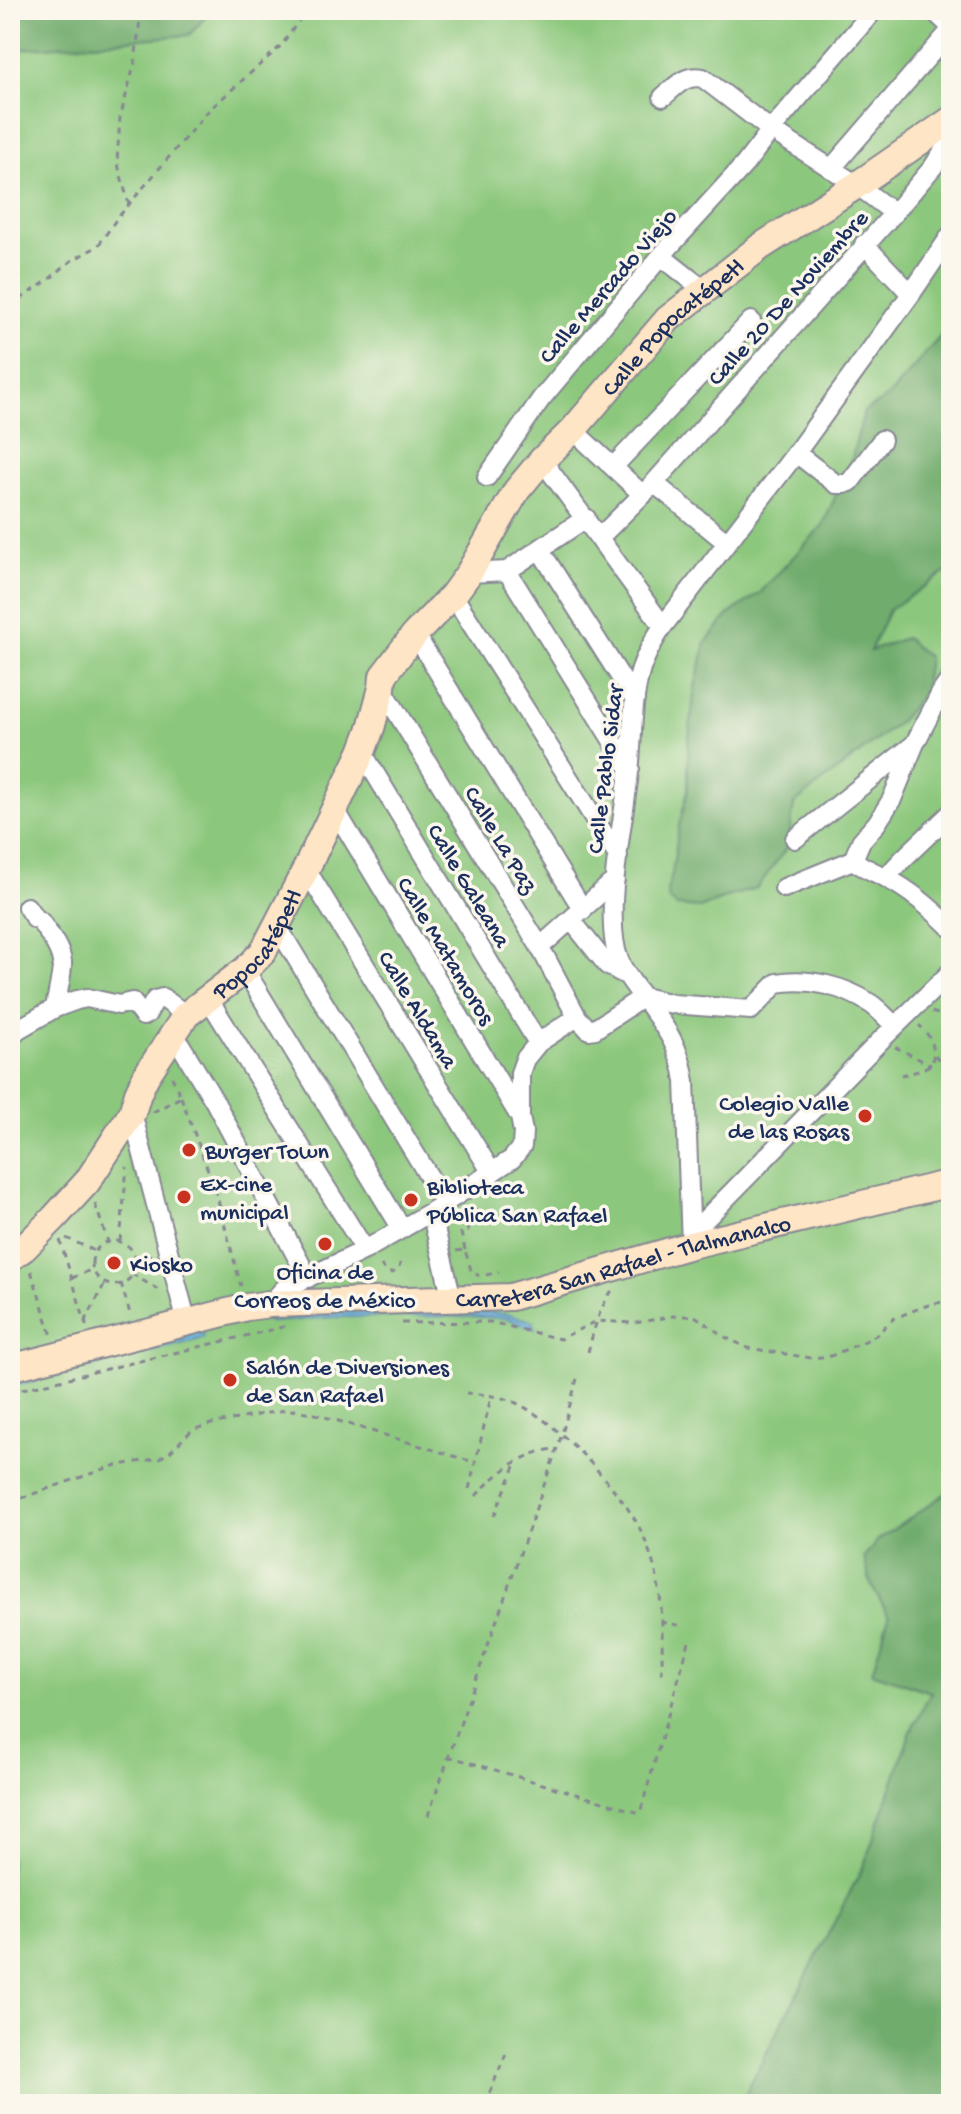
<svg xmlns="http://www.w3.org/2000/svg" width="961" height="2114" font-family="'Gochi Hand',sans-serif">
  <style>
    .green { fill: #8bc77c; stroke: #537b6d; stroke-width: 2 }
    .forest { fill: #70ac6c; stroke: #466e65; stroke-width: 2 }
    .water { fill: #65b0de; stroke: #40709e; stroke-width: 2 }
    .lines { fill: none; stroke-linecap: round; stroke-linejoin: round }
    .street-casing { stroke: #878892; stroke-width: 22 }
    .secondary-casing { stroke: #878892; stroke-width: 30 }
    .path { stroke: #878892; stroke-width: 3; stroke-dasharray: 6 6; stroke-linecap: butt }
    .street { stroke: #fff; stroke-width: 18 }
    .secondary { stroke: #fde5c5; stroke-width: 26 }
    .poi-dot { fill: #c8321e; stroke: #fbf7ec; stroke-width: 3 }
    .labels { text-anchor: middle; stroke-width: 7; stroke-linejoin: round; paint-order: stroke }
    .street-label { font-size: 24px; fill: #1b2f5e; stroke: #fbf7ec }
    .poi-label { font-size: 24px; fill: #1b2f5e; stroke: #fbf7ec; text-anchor: start }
  </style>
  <rect width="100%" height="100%" fill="#fbf7ec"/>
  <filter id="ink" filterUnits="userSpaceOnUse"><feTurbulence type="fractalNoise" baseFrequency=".0125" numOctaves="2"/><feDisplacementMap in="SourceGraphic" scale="16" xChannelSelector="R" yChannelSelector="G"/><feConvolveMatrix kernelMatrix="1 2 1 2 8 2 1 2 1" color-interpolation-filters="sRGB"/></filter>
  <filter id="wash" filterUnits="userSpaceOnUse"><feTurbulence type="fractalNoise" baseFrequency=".006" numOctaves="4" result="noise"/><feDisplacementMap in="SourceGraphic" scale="32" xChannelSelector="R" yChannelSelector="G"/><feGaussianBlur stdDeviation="1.8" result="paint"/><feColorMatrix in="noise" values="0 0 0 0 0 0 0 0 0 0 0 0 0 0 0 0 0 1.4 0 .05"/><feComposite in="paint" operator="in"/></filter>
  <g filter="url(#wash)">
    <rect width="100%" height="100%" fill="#f3e2c6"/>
    <path class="green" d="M10,10H951V2104H10Z"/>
    <path class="forest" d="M10,10H212L189,35L10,50Z
      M951,324V569L889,610L870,651L905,638L928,657L923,694L897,724L794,804L788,846L757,888L727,897L700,908L676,906L669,900L667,891L672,874L679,825L688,790V745L695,687L706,642L729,614L760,593L823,525L852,458L864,412L889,396Z
      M951,1490V2104H740L864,1865L911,1731L931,1692L872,1672L889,1616L871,1585L864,1557L878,1540Z"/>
    <path class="water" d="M333,1312H480L506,1314L532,1321L535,1329L506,1318L462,1316L333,1317L269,1322L268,1316Z
      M202,1330L204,1338L10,1387V1380Z"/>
  </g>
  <g filter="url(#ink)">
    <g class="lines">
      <g class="street-casing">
        <path id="street" d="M933,10L951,27
          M663,97C676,86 685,74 703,78L771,130L857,185L894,213
          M831,169L951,30
          M864,244L911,294
          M661,256L704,290
          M573,430L643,495
          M796,453L836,484H844L850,482L882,440
          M542,460L663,626
          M613,467L751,321
          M487,477L541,399L661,256L745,164L771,130L874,10
          M654,483L726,542
          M600,537L654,483L894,213L933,167L951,139
          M540,550L635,700
          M507,571L630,769
          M469,573L507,571L586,518
          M453,595L618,856
          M415,634L583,910
          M382,688L540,947L577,1017L589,1030L595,1029L643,997L673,1004L751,1010L777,983C808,977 846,987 871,1004C880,1010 887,1019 895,1026
          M362,752L538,1043
          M334,808L520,1117
          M795,839L913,745
          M853,860L861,841L877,823L892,799L915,743L942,691L951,678
          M853,860C864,869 876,872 888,879C911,891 932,909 951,928
          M306,869L492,1173
          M886,877L905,857L951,813
          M784,888L853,860
          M27,907L35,919L40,921C48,933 60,947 62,962C63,971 57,996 55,1008
          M572,921L607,965L626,975
          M277,926L445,1203
          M540,947L615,880
          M245,970L402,1229
          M208,998L365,1250
          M174,1034L215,1102L308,1278
          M10,1039L17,1030L55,1008L77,1000L87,998L119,1005L132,1002L143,1016L147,1014L155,1000L163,998L186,1015
          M132,1113L187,1323
          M431,1212L452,1299
          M691,1234L881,1040L951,972
          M691,1245L685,1081C680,1045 663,1024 642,996C633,984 624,973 619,960C602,916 624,821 629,772C633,738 631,702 641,669C646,653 654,640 663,626L796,453L911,294L951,235
          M270,1304L284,1289L365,1250L431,1212L512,1159L522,1146L523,1132L520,1117V1073L525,1059L538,1043L577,1017"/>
      </g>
      <g class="secondary-casing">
        <g id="secondary">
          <path id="s1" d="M10,1258L24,1248L54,1218L87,1182L132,1113L138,1093L146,1076L186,1015L245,970L263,952L306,869L362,752L371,728L382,688L383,676L415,634L453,595L469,573L517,490L542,460L573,430L668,319L760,247L857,185L951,120"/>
          <path id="s2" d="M10,1368L247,1307L270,1304L511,1297L691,1245L951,1183"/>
        </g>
      </g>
      <path class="path" d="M129,205L117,161L120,118L135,62L141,10
        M10,306L47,281L71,261L98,246L115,221L207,112L282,45L306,10
        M949,661L942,640L951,635
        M946,900L951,893
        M932,1012L951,1019
        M895,1047L931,1065
        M935,1055L946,1069L951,1067
        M901,1075L915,1072L931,1065C937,1048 932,1038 919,1025
        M181,1097L215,1189L224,1186
        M153,1112L181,1097L171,1075
        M215,1189L241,1286
        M95,1204L108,1242
        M66,1238L95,1251
        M60,1240L87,1328
        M120,1241L127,1167
        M92 1263a22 22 0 1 1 44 0a22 22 0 1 1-44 0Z
        M465,1250L461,1233L468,1231L464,1218L481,1208
        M456,1251L465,1250L471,1270L479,1276
        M136,1260L151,1255
        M381,1265L386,1272L392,1273L399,1269L400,1263
        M31,1271L52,1336
        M132,1274L162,1292
        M486,1275L499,1272
        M72,1278L93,1269
        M121,1283L131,1317
        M85,1322L105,1283
        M402,1323L491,1322L560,1339L596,1321L635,1323L674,1316H695L725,1337L748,1348L811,1358L831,1356L863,1342L876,1335L893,1319L912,1311L934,1303L951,1302
        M588,1352C594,1329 599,1309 613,1289
        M10,1392L287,1326
        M466,1393C481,1394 499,1396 514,1402C556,1420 618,1487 639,1527C646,1540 652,1559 656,1573C664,1607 662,1644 662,1678
        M469,1489L491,1397
        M476,1496C495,1474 525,1451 555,1449
        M10,1502L113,1466L160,1458L171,1451L192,1430L211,1424L278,1411L294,1410L312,1413L477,1463
        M494,1516L516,1464
        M661,1622L683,1626
        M448,1756L640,1813L689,1642
        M428,1816L562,1434L578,1375
        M485,2104L507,2051"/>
      <use href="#street" class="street"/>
      <use href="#secondary" class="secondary"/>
    </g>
  </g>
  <g class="poi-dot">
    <circle cx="865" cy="1116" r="8"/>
    <circle cx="189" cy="1150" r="8"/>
    <circle cx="184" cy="1197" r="8"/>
    <circle cx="411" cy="1200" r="8"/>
    <circle cx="325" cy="1244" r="8"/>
    <circle cx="114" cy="1263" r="8"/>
    <circle cx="230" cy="1380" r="8"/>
  </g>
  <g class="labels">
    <g class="street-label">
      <text transform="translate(607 285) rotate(-49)" y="8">Calle Mercado Viejo</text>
      <text transform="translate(787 297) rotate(-48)" y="8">Calle 20 De Noviembre</text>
      <text dy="8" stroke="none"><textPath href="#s1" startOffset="1162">Calle Popocatépetl</textPath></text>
      <text transform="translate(604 769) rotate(-83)" y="8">Calle Pablo Sidar</text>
      <text transform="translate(502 839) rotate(59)" y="8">Calle La Paz</text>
      <text transform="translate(470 885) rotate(59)" y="8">Calle Galeana</text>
      <text dy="8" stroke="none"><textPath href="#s1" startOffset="406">Popocatépetl</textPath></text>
      <text transform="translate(447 950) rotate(59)" y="8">Calle Matamoros</text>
      <text transform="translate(419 1009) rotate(59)" y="8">Calle Aldama</text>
      <text dy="8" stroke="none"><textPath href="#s2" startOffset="626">Carretera San Rafael - Tlalmanalco</textPath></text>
    </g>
    <g class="poi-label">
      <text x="849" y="1110" text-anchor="end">Colegio Valle<tspan x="849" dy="28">de las Rosas</tspan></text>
      <text x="205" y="1158">Burger Town</text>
      <text x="200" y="1191">Ex-cine<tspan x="200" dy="28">municipal</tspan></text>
      <text x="427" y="1194">Biblioteca<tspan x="427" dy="28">Pública San Rafael</tspan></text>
      <text x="130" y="1271">Kiosko</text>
      <text x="325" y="1279" text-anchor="middle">Oficina de<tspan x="325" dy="28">Correos de México</tspan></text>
      <text x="246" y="1374">Salón de Diversiones<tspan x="246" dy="28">de San Rafael</tspan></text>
    </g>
  </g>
  <rect width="961" height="2114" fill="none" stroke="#fbf7ec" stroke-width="40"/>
</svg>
